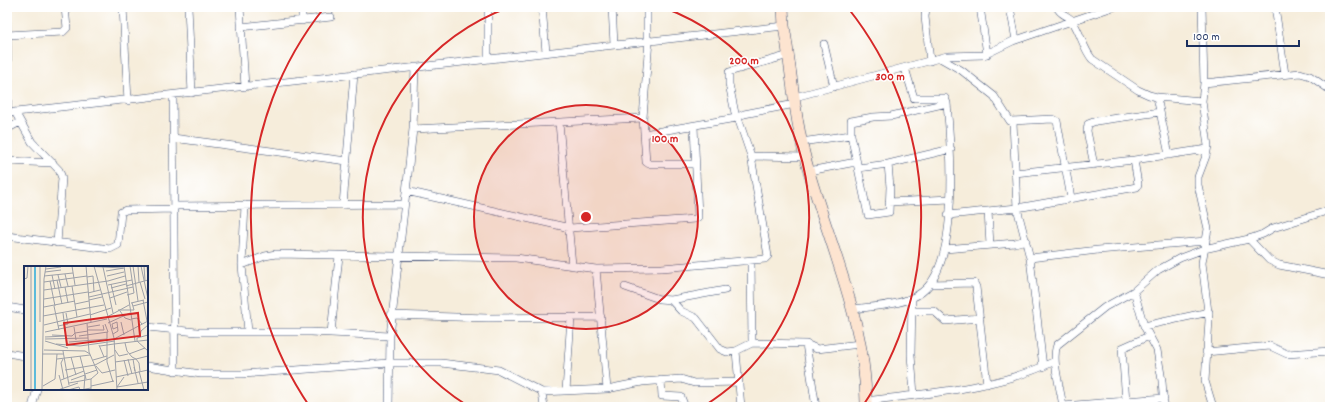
<svg xmlns="http://www.w3.org/2000/svg" width="1337" height="414" font-family="Dekko,sans-serif">
  <style>
    .lines { fill: none; stroke-linecap: round; stroke-linejoin: round }
    .street-casing { stroke: #3c4c71; stroke-width: 8 }
    .secondary-casing { stroke: #3c4c71; stroke-width: 12 }
    .street { stroke: #fff; stroke-width: 7 }
    .secondary { stroke: #fde4d0; stroke-width: 11 }
    .ring { fill: none; stroke: #d62828; stroke-width: 2 }
    .inset-river { fill: none; stroke: #5dbbdb; stroke-width: 2 }
    .inset-road { fill: none; stroke: #9ea1a9; stroke-width: 1 }
    .view { fill: #d62828; fill-opacity: 0.15; stroke: #d62828; stroke-width: 2 }
    .inset-edge { fill: none; stroke: #1b2f5e; stroke-width: 2 }
    .centre { fill: #d62828; stroke: #fff; stroke-width: 2 }
    .ring-label { font-size: 12px; text-anchor: middle; font-weight: bold; fill: #d62828; stroke: #fff; stroke-width: 3; stroke-linejoin: round; paint-order: stroke }
  </style>
  <rect width="100%" height="100%" fill="#fff"/>
  <filter id="ink" filterUnits="userSpaceOnUse"><feTurbulence type="fractalNoise" baseFrequency=".025" numOctaves="2"/><feDisplacementMap in="SourceGraphic" scale="8" xChannelSelector="R" yChannelSelector="G"/><feConvolveMatrix kernelMatrix="1 2 1 2 8 2 1 2 1" color-interpolation-filters="sRGB"/></filter>
  <filter id="wash" filterUnits="userSpaceOnUse"><feTurbulence type="fractalNoise" baseFrequency=".012" numOctaves="4" result="noise"/><feDisplacementMap in="SourceGraphic" scale="16" xChannelSelector="R" yChannelSelector="G"/><feGaussianBlur stdDeviation="0.9" result="paint"/><feColorMatrix in="noise" values="0 0 0 0 0 0 0 0 0 0 0 0 0 0 0 0 0 1.4 0 .05"/><feComposite in="paint" operator="in"/></filter>
  <g filter="url(#wash)">
    <rect width="100%" height="100%" fill="#f6eddb"/>
  </g>
  <g filter="url(#ink)">
    <g class="lines">
      <g class="street-casing">
        <path id="street" d="M123,7L128,101
          M188,7L192,93
          M240,7L245,87
          M302,7V21
          M488,7V59
          M542,7L546,52
          M612,7L614,44
          M926,7L925,17L930,61
          M980,7L987,54
          M1010,7L1016,40
          M1057,7C1060,16 1070,15 1073,22C1081,34 1083,48 1092,59L1138,90L1149,95L1157,97L1202,101
          M1202,7L1204,83L1202,101L1208,146L1206,156L1198,177V185L1208,229L1202,263L1209,320L1205,381L1213,407
          M1275,7L1285,74
          M7,19L8,113
          M241,27L331,17
          M7,35L63,32L67,28L65,7
          M647,40V7
          M649,40L643,118L646,162L649,164H695
          M824,44L834,87
          M940,58L961,70L994,96L1010,121L1053,119L1057,121L1071,198
          M1204,83L1300,73L1310,76L1330,90
          M173,96L175,371
          M795,97L947,56L984,55L1013,41L1113,7
          M1157,97L1169,155
          M15,112L32,142L59,170L62,178L57,243
          M7,113L784,26
          M736,118L729,84V72L789,55
          M1013,122L1017,208L1030,258L1043,367
          M559,123L572,265
          M7,129L20,122
          M413,129L643,118
          M644,134L736,118L744,114L795,104
          M173,138L347,161
          M801,142L851,135
          M751,156L805,157
          M7,161L53,163
          M888,164L890,187L889,212L868,215L851,135V121L873,117L891,116L947,103
          M1094,165L1087,131L1088,124L1096,121L1160,112
          M858,168L888,164L951,149
          M809,171L856,162
          M1015,173L1134,160L1207,149
          M406,191L570,228L695,219L698,217L694,126
          M889,202L950,199
          M245,205L242,265L248,332
          M343,205L354,74
          M174,206L404,204
          M988,211L990,245
          M948,215L1017,208L1137,187L1138,184L1134,160
          M7,236L110,249L118,245L121,212L126,210L174,209
          M1249,239L1269,260L1279,265L1330,275
          M945,249L1015,243L1026,240
          M1030,258L1098,250L1206,241
          M242,265L265,256L276,254L516,258L596,269L662,268L765,259L768,256L751,156L738,118
          M596,269L607,389
          M930,284L974,283L976,287L987,384
          M625,287L659,299L671,300L725,290
          M1134,291L1144,326L1157,350L1162,381L1164,407
          M912,298L911,355L914,395
          M671,300L681,311L696,318L720,349L727,352L736,351
          M7,307L25,310
          M852,309C874,306 904,306 922,292C960,263 951,147 947,103L945,98H914L905,68
          M912,311H934L945,321L980,318
          M391,315L488,318L601,317
          M1144,326L1209,312
          M147,327L197,332H311L390,336
          M331,333L339,256
          M752,343L806,344L817,349L860,344
          M806,344L816,407
          M1206,352L1270,346L1287,354L1330,351
          M7,353L25,356
          M147,366L201,374H243L389,363H441L499,370L542,392L607,389L642,382L681,379L694,383L738,382
          M661,380L662,396L681,397L685,407
          M566,391L571,317
          M542,392L544,407
          M866,401C929,393 997,389 1055,361
          M1126,401L1122,348L1149,336
          M1063,406L1164,398
          M32,407L37,389
          M389,407L390,336L413,129L415,67
          M741,407L736,351L752,343L751,261
          M1063,407C1061,390 1051,360 1057,345L1105,307L1134,291L1158,270L1180,258L1204,249L1249,239L1263,234L1273,228L1330,210"/>
      </g>
      <g class="secondary-casing">
        <path id="secondary" d="M783,7L784,26C792,74 795,125 809,172C831,248 867,326 866,407"/>
      </g>
      <use href="#street" class="street"/>
      <use href="#secondary" class="secondary"/>
    </g>
  </g>
  <circle cx="586" cy="217" r="112" fill="#d62828" fill-opacity=".12"/>
  <g class="ring">
    <circle cx="586" cy="217" r="112"/>
    <path d="M468 406A223 223 0 0 1 510 7M662 7A223 223 0 0 1 704 406"/>
    <path d="M310 407A335 335 0 0 1 324 8M848 8A335 335 0 0 1 862 407"/>
  </g>
  <g transform="translate(24 266)">
    <rect width="124" height="124" fill="#f6eddb"/>
    <path class="inset-river" d="M11,124V0"/>
    <path class="inset-road" d="M7,0V124M48,0L51,19M57,0L99,2M62,0L67,56M70,0L90,72L93,124M100,0L111,75M109,0L114,35M114,0L115,16M117,0L124,33M120,0L121,15M79,1L89,47M123,1L124,14M22,3L37,1M82,5L100,2M21,6L37,4M41,8L44,20M28,9L31,23M34,9L37,21M20,10L49,7M83,10L100,6M63,11L69,10L70,26M0,13L3,12L4,0M33,14L38,38M26,15L31,40M84,15L101,10M20,16L63,10M116,16L121,33M87,18L92,39M84,19L108,14M48,20L53,51M102,20L124,14M41,21L44,37M87,22L102,18M20,24L84,15M64,27L76,24M103,29L110,27L106,0M65,31L109,21M86,32L103,26M20,33L64,26M65,34L78,31M119,34L123,55M107,37L120,34M51,38L65,35M30,40L35,64M109,40L124,36M20,41L51,35M94,44H110L108,37M96,45L101,52L107,54M39,47L41,63M66,49L87,42M19,50L80,39M83,51L105,39M107,53L113,52L118,58M16,56V0M93,56L88,58L89,63L94,61M97,56L100,69M63,57L65,86L74,107L67,113V124M84,57L106,47M20,59L66,48M34,60L44,58L42,47M50,61L52,74M64,61L76,59M64,64H80L79,59M21,66L83,53M83,66V96L89,116M51,67L64,65M89,68L94,65L93,56M28,69L48,70L51,67M55,70L84,66L81,58M21,71L42,70M116,71L117,65L124,59M21,73L64,72M90,73L124,55M21,75L44,82M113,75L124,85M113,75V72L124,69M45,76L83,73M101,77L103,85L108,91L112,93L124,90M32,78L56,80L91,75M90,78L124,74M75,79L80,91M76,80L90,78M20,84L61,85L66,88M91,84L95,90L104,88M39,85L45,119M18,88H39M105,88L121,82M56,90L62,113M47,91L52,109M33,93L66,89M39,93L37,97L40,113M104,93L108,108M109,93L111,105M69,94L83,90M100,94L104,110M91,96L112,93L115,97L116,105M72,100L78,107L91,104M110,101L114,117M41,104L71,99L90,89M115,105L120,124M61,108L73,104M35,109L39,124M92,111L124,104M37,114L60,105M47,114L61,109M45,117L67,113M19,120L31,113L33,88M67,120L90,115M93,121L124,116M93,121L100,111M60,123L61,109M18,124L20,13L22,0M34,124L54,117M44,124L55,121L56,124L67,122"/>
    <path class="view" d="M114,47L116,70L43,79L40,57Z"/>
    <rect width="124" height="124" class="inset-edge"/>
  </g>
  <circle cx="586" cy="217" r="6" class="centre"/>
  <g class="ring-label">
    <text x="744" y="64">200 m</text>
    <text x="890" y="80">300 m</text>
    <text x="665" y="142">100 m</text>
  </g>
  <rect width="1337" height="414" fill="none" stroke="#fff" stroke-width="24"/>
  <path d="M1187 40v6h112v-6" fill="none" stroke="#1b2f5e" stroke-width="2"/>
  <text x="1193" y="40" font-size="12" fill="#1b2f5e" stroke="#ffffff" stroke-width="3" paint-order="stroke">100 m</text>
</svg>
